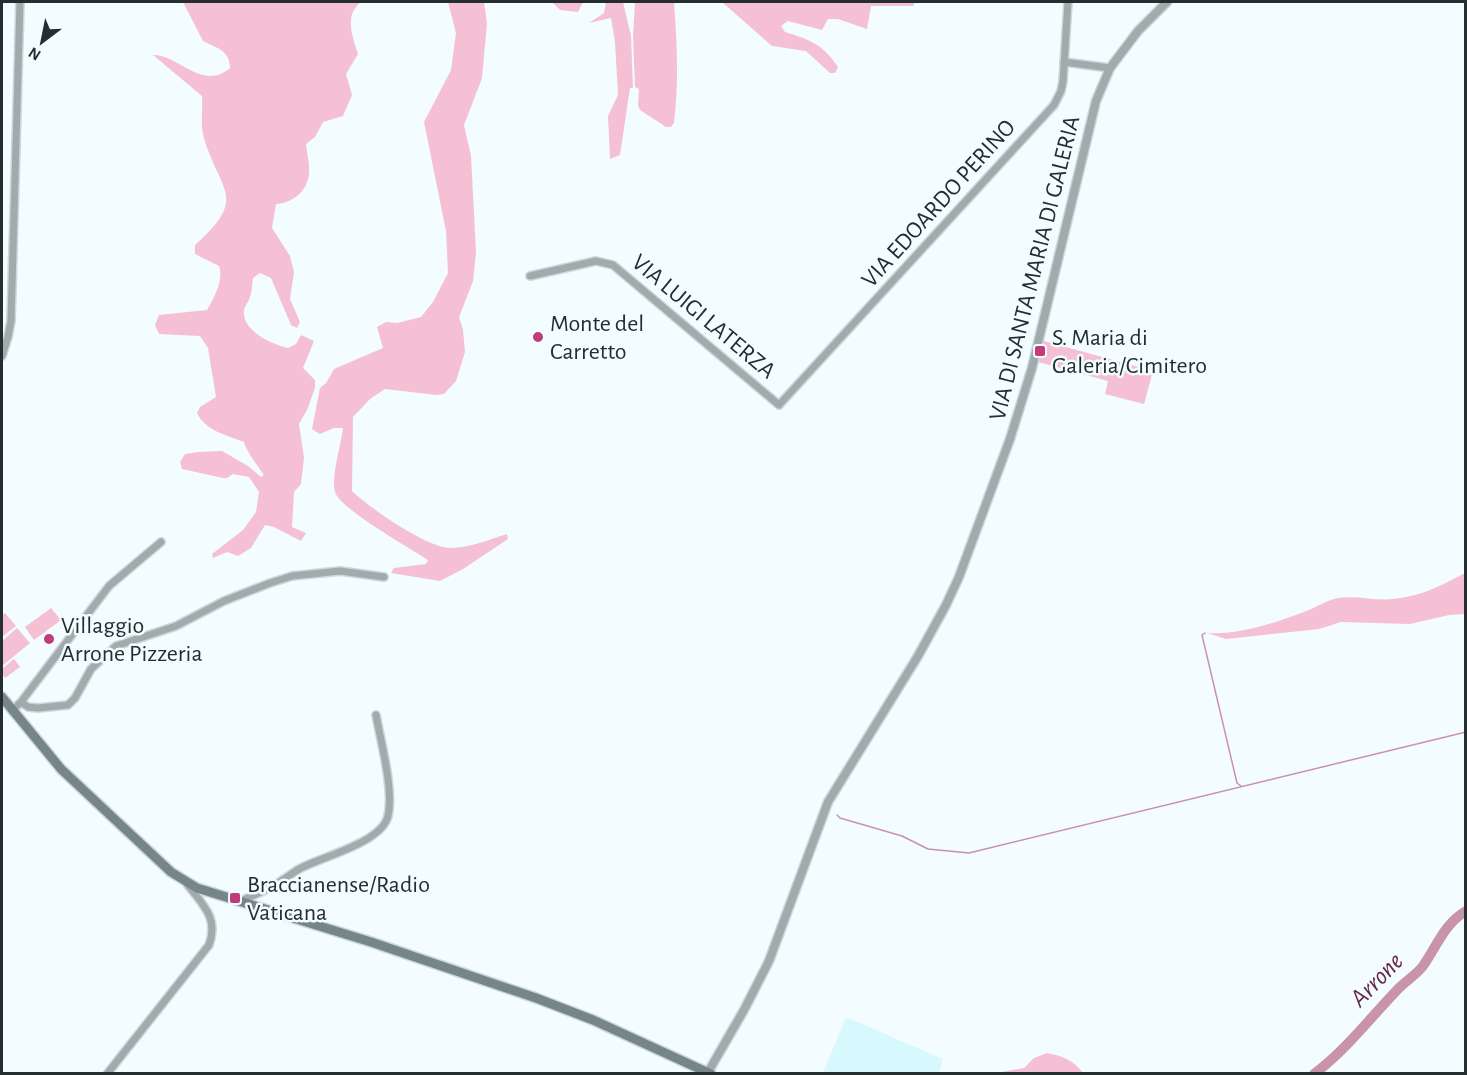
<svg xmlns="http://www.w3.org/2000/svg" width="1467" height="1075" font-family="'Alegreya Sans',sans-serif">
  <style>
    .built { fill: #d7f9fd }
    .green { fill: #f5c0d3 }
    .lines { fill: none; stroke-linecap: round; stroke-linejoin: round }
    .stream { stroke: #c994a7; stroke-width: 1.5 }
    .river { stroke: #c994a7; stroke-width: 10 }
    .minor-casing { stroke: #ced7d9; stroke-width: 10 }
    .tertiary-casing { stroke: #ced7d9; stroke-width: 11 }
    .secondary-casing { stroke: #ced7d9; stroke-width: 12 }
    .minor { stroke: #a1abac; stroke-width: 7 }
    .tertiary { stroke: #a1abac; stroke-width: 8 }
    .secondary { stroke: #768587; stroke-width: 9 }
    .poi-dot { fill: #c23b7b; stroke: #f3fcfe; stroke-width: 2 }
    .labels { text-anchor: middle; stroke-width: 5; stroke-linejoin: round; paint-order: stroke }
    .street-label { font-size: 24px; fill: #252e2f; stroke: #f3fcfe }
    .poi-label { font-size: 24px; fill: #252e2f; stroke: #f3fcfe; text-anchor: start }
    .water-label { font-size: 26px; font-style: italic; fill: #672743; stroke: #f3fcfe }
  </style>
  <rect width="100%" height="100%" fill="#f3fcfe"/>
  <path class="built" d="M846,1017L943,1059L939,1073H823Z"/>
  <path class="green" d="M183,2H361C344,15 352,36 358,54L346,74L352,95L343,116L323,122L315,137L306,144C307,154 310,165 309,174C307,192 292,203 276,204L272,228L290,256L294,272L290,299L300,322L297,328L291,325L271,278L260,273L253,278C252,284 252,291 250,297C249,301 245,305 244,310C241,331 272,344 288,348L296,344L301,335L314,341L303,368L315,380V388L307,410L299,424L304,458L301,484L294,492L292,527L306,533L301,541L274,527L265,525L251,548L238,556L227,552L213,558L212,554L243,530L256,512L259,492L249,477L233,474L227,478H223L182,469L180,462L185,454L198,452L222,451L248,466L261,477L264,475C259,468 245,449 244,442C226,435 206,431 197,413L200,407L216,397L208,348L200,336L159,334L155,325L159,315L207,310C214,298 224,280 219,266L195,254V245C249,196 220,193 204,138C200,126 203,109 202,96L153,55C178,54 202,92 230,68C230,50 216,48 203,41Z
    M448,2H484L487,23L482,78L464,125L471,156L476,252L473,281L459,317L463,330L465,352L456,381L444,394L436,395L385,389L370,399L353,417L352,491C370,508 428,549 452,548C468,548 491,539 507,534L508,539L463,569L440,581L391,573L394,568L426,564L428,560C410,548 340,509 335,492C331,476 341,445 343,428H334L320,434L312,429L320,388L326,383L334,369L383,348L377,327L386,322L397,323L421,317L433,302L448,273L446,231L424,122L451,70L456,33Z
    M552,2H583L578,12L560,10Z
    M606,2H623L631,36L633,88H630L620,155L610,159L608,116L618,95L615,42L611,18L589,23L604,13Z
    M635,2H674C677,44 679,81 674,123L671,127H666L640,110L638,105L639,89L635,87L633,36Z
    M722,2H915L913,6H871L867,29L838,19H828L822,30L788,21L781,26L785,32C810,40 823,44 838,67L835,73H830L806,51L772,46Z
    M1044,341L1153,371L1144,404L1105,394L1108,381L1038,362Z
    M1465,573V614L1449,615L1410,624L1341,622L1319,629L1226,639L1207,633C1240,635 1274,623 1304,612C1315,608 1327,600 1338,598C1357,595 1375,601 1393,599C1422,596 1440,586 1465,573Z
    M51,608L61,620L34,640L25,627Z
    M5,613L16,626L2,637V615Z
    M17,628L30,643L2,666V641Z
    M14,659L20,667L5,678L2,673V669Z
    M1047,1053C1063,1056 1073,1060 1083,1073H996L1024,1068L1034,1058Z"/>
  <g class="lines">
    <path class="stream" d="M1205,633L1202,635L1237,783L1241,786
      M837,815L840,818L902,836L928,849L969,853L1466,732"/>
    <path class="river" d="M1314,1074C1346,1050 1371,1017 1399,988C1407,980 1416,975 1423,966C1437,946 1444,924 1466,911"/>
    <g class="minor-casing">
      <path id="minor" d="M1064,62L1110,68
        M530,276L596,261L613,265L779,405L1054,105L1061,91L1063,81L1068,2
        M2,356L8,337L11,321L20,2
        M21,702L109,586L161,542
        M12,711L21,702L28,707L38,708L68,705L75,698L91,669L116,646L176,626L224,601L270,583L292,576L340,571L384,577
        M239,902C251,896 265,891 276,884C286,879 294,871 303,867C325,856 382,842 388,816C394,791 381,742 376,715
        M107,1074L209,945C219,918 203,905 187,884"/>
    </g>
    <g class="tertiary-casing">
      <path id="tertiary" d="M707,1074L744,1010L769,961L828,802L918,656L946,605L959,577L1010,439L1032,368L1096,101L1110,68L1138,31L1167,2"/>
    </g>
    <g class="secondary-casing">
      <path id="secondary" d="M2,697L61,769L171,872L197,888L371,942L536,998L593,1020L711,1074"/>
    </g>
    <use href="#minor" class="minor"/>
    <use href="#tertiary" class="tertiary"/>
    <use href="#secondary" class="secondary"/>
  </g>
  <g class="poi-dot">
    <circle cx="538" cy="337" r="6"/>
    <rect x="1034" y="345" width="12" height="12" rx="3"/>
    <circle cx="49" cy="639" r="6"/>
    <rect x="229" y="892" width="12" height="12" rx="3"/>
  </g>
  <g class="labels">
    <g class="street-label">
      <text transform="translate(938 203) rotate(-48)" y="8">VIA EDOARDO PERINO</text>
      <text transform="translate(1034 268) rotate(-76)" y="8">VIA DI SANTA MARIA DI GALERIA</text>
      <text transform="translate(704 316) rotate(40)" y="8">VIA LUIGI LATERZA</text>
    </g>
    <g class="poi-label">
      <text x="550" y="331">Monte del<tspan x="550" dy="28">Carretto</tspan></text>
      <text x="1052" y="345">S. Maria di<tspan x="1052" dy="28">Galeria/Cimitero</tspan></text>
      <text x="61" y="633">Villaggio<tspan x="61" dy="28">Arrone Pizzeria</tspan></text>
      <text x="247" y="892">Braccianense/Radio<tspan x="247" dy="28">Vaticana</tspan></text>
    </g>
    <g class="water-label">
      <text transform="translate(1376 979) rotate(-46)" y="9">Arrone</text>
    </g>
  </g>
  <rect width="1467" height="1075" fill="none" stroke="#252e2f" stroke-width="6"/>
  <g transform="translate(42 42) rotate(212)" stroke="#f3fcfe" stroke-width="4.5" paint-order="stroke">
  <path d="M0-4.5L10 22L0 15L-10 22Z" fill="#252e2f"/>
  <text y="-9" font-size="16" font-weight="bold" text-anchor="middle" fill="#252e2f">N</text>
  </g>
</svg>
